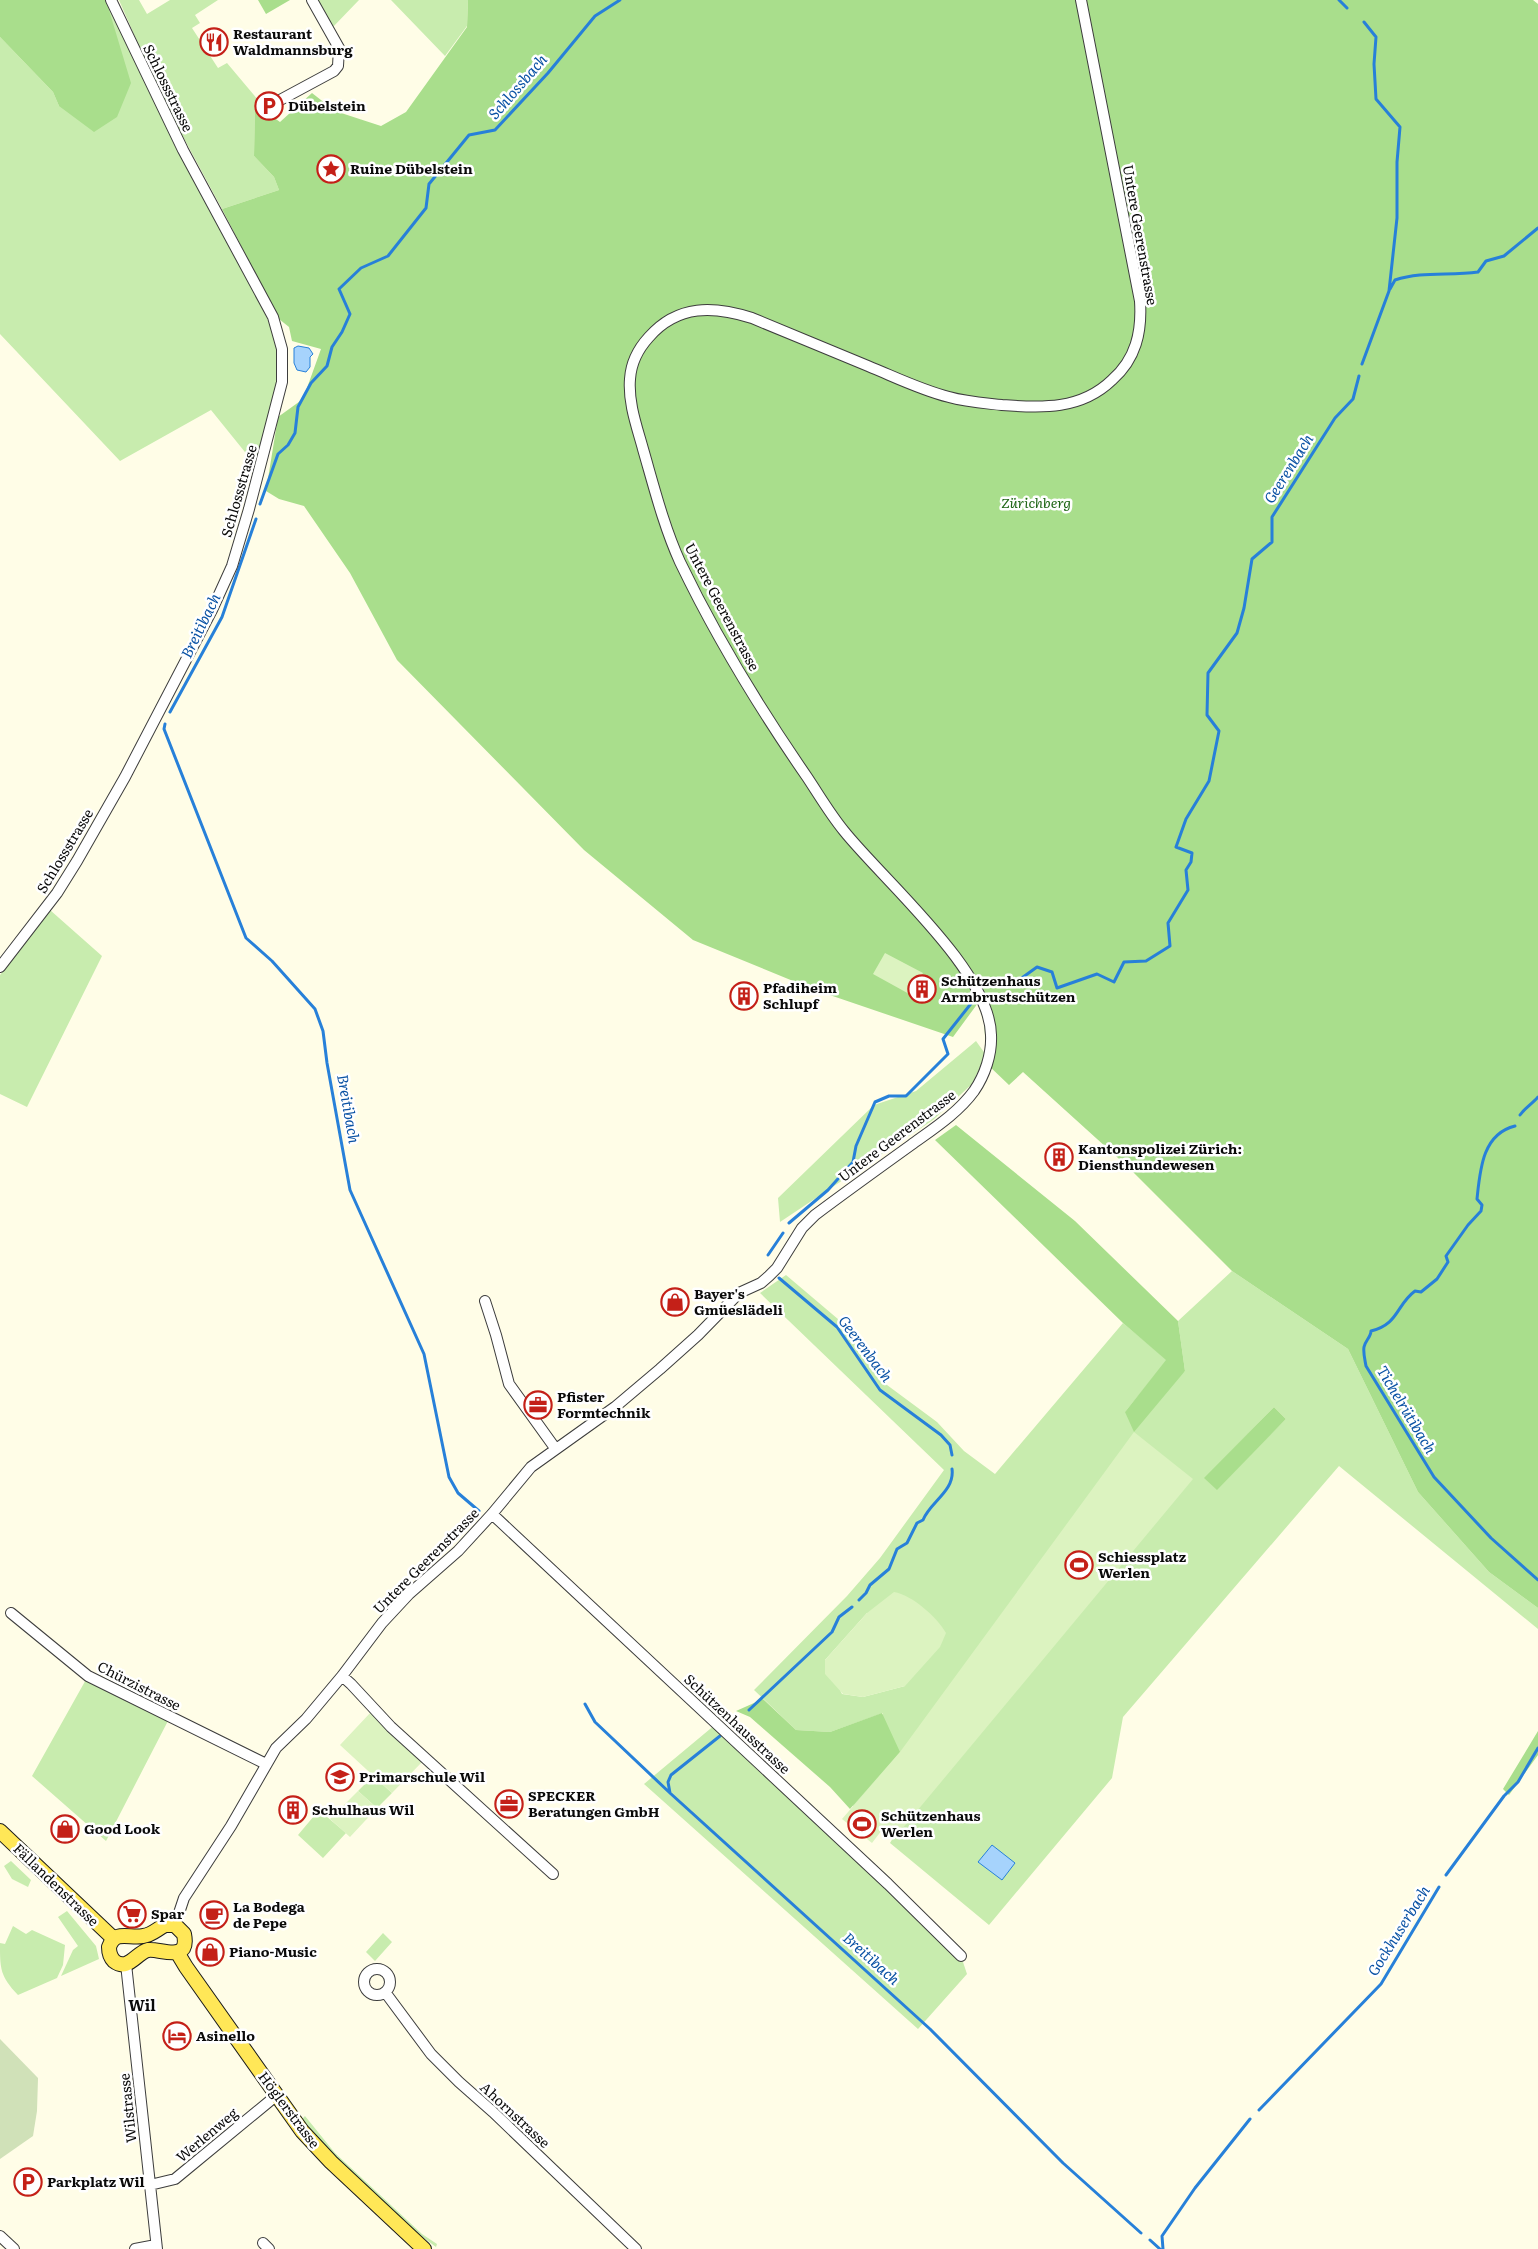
<svg xmlns="http://www.w3.org/2000/svg" width="1538" height="2249" font-family="Literata,serif">
  <style>
    .green { fill: #c8ecae; fill-rule: evenodd }
    .forest { fill: #a9de8c }
    .cemetery { fill: #d0e1b8 }
    .pitch { fill: #dcf3c0 }
    .water { fill: #a6d3fc; stroke: #2780d9 }
    .lines { fill: none; stroke-linecap: round; stroke-linejoin: round }
    .stream { stroke: #2780d9; stroke-width: 3 }
    .minor-casing { stroke: #3d3d3d; stroke-width: 12 }
    .major-casing { stroke: #1b1b1b; stroke-width: 16 }
    .minor { stroke: #fff; stroke-width: 10 }
    .major { stroke: #ffe757; stroke-width: 14 }
    .labels { text-anchor: middle; stroke-width: 5; stroke-linejoin: round; paint-order: stroke }
    .poi-label { font-size: 14px; font-weight: bold; fill: #0a0a0a; stroke: #fff; text-anchor: start }
    .street-label { font-size: 14px; fill: #0a0a0a; stroke: #fff }
    .park-label { font-size: 14px; font-style: italic; fill: #1f6616; stroke: #fff }
    .water-label { font-size: 15px; font-style: italic; fill: #0a52a4; stroke: #fff }
    .neighbourhood-label { font-size: 15px; font-weight: bold; fill: #0a0a0a; stroke: #fff }
  </style>
  <rect width="100%" height="100%" fill="#fffde7"/>
  <path class="green" d="M119,0H139L147,14L170,0H218L195,15L200,23L192,28L218,68L227,63L258,100L255,104L254,156L274,177L279,190L222,209L160,94Z
    M312,0H359L332,28Z
    M391,0H468L467,26L445,56Z
    M108,5L265,313C271,327 277,342 278,357C282,394 266,432 257,467L211,410L120,461L0,334V37L53,92L59,106Z
    M50,910L102,956L27,1107L0,1094V975Z
    M976,1041L986,1055L972,1084L933,1120L780,1222L778,1198L874,1105L916,1091Z
    M1232,1271L1348,1349L1418,1492L1489,1572L1538,1608V1629L1339,1466L1123,1717L1112,1778L989,1925L890,1843L893,1838L853,1806L883,1713L830,1732L796,1730L754,1690L847,1596L880,1558L944,1470L760,1293L786,1275L845,1325L856,1338L874,1370L887,1385L937,1422L964,1451L995,1474L1123,1323L1167,1360L1125,1412L1185,1371L1178,1321ZM1274,1407L1286,1419L1217,1489L1205,1478ZM867,1613L905,1686L863,1697L842,1694L825,1660Z
    M88,1676L170,1717L106,1841L32,1776Z
    M716,1724L961,1956L967,1974L918,2029L644,1784Z
    M373,1776L392,1793L377,1808L358,1791Z
    M319,1810L346,1833L323,1858L298,1835Z
    M11,1861L31,1880L28,1887L12,1879L4,1866Z
    M67,1911L96,1946L99,1959L61,1976L73,1950L78,1946L58,1917Z
    M13,1926L26,1934L32,1930L65,1945L63,1965L57,1978L18,1995C0,1976 0,1969 0,1943L5,1944Z
    M383,1933L392,1942L375,1961L366,1952Z
    M305,2116L335,2153L422,2234L437,2244L436,2247L421,2236L333,2155L302,2119Z"/>
  <path class="forest" d="M0,0H106L131,83L117,117L94,132L59,106L53,92L0,37Z
    M258,0H290L266,14Z
    M468,0H1533L1538,4V1608L1489,1572L1418,1492L1348,1349L1232,1271L1128,1167L1023,1072L1009,1085L987,1064L984,1022L978,1003L953,1037L815,990L693,940L584,850L397,660L350,573L304,506L279,499L266,491L278,417L303,399L321,349L292,341L289,327L279,319L222,209L279,190L274,177L254,156L255,104L280,122L312,93L335,111L381,126L406,112L467,27Z
    M956,1125L1075,1221L1178,1321L1185,1371L1134,1432L1125,1412L1166,1360L1123,1323L935,1140Z
    M1274,1407L1286,1419L1217,1490L1204,1478Z
    M763,1699L796,1730L830,1732L882,1713L900,1752L850,1809L830,1787L750,1717L736,1711Z
    M1538,1731V1755L1509,1795L1503,1789Z"/>
  <path class="cemetery" d="M0,2039L38,2078L37,2111L33,2136L0,2159Z"/>
  <path class="pitch" d="M885,953L923,973L911,995L873,974Z
    M1134,1432L1193,1479L902,1829L893,1839L882,1830L872,1843L842,1819L900,1752Z
    M894,1592C912,1595 937,1617 946,1633L940,1647L905,1686L863,1697L843,1694L825,1674V1660L867,1613Z
    M371,1712L422,1762L392,1793L340,1745Z
    M358,1791L377,1808L350,1837L330,1819Z"/>
  <path class="water" d="M298,346L309,348L313,354L310,357V367L306,372L297,370L294,363V348Z
    M992,1845L1015,1863L1002,1880L978,1862Z"/>
  <g class="lines">
    <path class="stream" d="M1339,0L1347,8
      M1390,289L1395,280C1422,271 1449,276 1478,272L1486,261L1504,256L1538,228
      M1362,364L1389,291L1397,218V162L1400,127L1376,99L1374,64L1376,37L1364,22
      M260,504L278,454L288,445L295,433L298,407L311,383L327,366L332,347L342,332L350,314L339,289L361,268L388,256L426,208L429,184L469,135L495,130L548,73L595,16L620,0
      M170,712L222,617L256,519
      M165,724L164,729L246,938L272,961L315,1009L323,1031L327,1063L350,1190L424,1354L449,1477L458,1493L479,1511
      M990,984L1019,980L1037,967L1052,972L1057,988L1097,974L1114,982L1124,962L1146,961L1170,946L1168,923L1188,890L1186,870L1191,862L1192,853L1176,847L1186,819L1209,781L1219,731L1207,715L1208,673L1237,633L1244,608L1252,559L1272,542V517L1335,418L1353,399L1359,376
      M1520,1115C1525,1108 1532,1104 1538,1097
      M1515,1126C1482,1134 1480,1171 1477,1199L1482,1205L1481,1211L1468,1225L1446,1256L1448,1262L1437,1279L1421,1292L1415,1291C1396,1305 1399,1324 1371,1331C1371,1337 1365,1341 1364,1347C1363,1353 1365,1360 1366,1366L1434,1477L1491,1538L1538,1580
      M789,1223L828,1190L853,1162L856,1146L875,1102L889,1096H906L948,1054L943,1039L977,996
      M768,1255L783,1233
      M779,1278L837,1327L880,1390L941,1435L950,1445L952,1455
      M859,1600L866,1593L870,1585L889,1569L897,1549L907,1543L917,1523L923,1520C930,1502 955,1491 952,1469
      M585,1704L595,1722L670,1793L930,2029L1063,2163L1141,2233
      M749,1710L832,1632L839,1617L852,1607
      M670,1793L668,1782L671,1775L720,1736
      M1446,1875L1504,1796L1518,1782L1538,1748
      M1259,2110L1381,1984L1439,1887
      M1150,2240L1160,2249
      M1163,2249L1162,2236L1195,2188L1250,2119"/>
    <g class="minor-casing">
      <path id="minor" d="M269,106L334,71L338,66L339,48L312,0
        M0,967L57,893L77,861L125,777L212,610L232,566L249,509L282,382V349L273,317L183,150L111,0
        M485,1301L496,1335L509,1384L555,1448
        M492,1514L888,1884L961,1956
        M11,1613L88,1676L266,1764
        M342,1676L351,1684L391,1727L553,1874
        M175,1925L184,1898L231,1826L276,1748L306,1719L342,1676L382,1623L409,1594L458,1551L492,1514L531,1467L615,1407L660,1369L698,1335L739,1293L761,1283L769,1276L777,1268L802,1228L815,1215C847,1191 879,1168 911,1145C933,1129 958,1113 974,1091C985,1075 992,1054 991,1035C990,971 884,881 844,831C830,814 819,795 807,777C760,709 716,637 680,562C664,527 654,487 643,449C637,427 628,403 630,379C631,363 638,349 649,337C678,304 714,306 752,318C791,334 829,350 868,366C895,377 921,390 949,397C966,402 984,403 1002,405C1042,408 1081,410 1112,380C1136,359 1142,332 1140,301L1081,0
        M126,1964L157,2249
        M364 1982a13 13 0 1 1 26 0a13 13 0 1 1-26 0Z
        M385,1992L431,2054L459,2082L493,2112L636,2249
        M150,2185L175,2179L277,2095
        M0,2236L14,2249
        M263,2243L269,2249
        M135,2249L156,2245"/>
    </g>
    <g class="major-casing">
      <path id="major" d="M0,1831L114,1939
        M165,1925H175L184,1934C190,1964 160,1948 148,1950C136,1953 128,1972 114,1961C110,1957 109,1952 109,1947C115,1929 130,1939 143,1936C152,1935 157,1929 165,1925Z
        M177,1952L186,1967L302,2131L331,2162L424,2249"/>
    </g>
    <use href="#minor" class="minor"/>
    <use href="#major" class="major"/>
  </g>
  <defs>
    <g id="restaurant-ring" transform="scale(1.4375)"><circle r="9.5" fill="#fff" stroke="#c42018" stroke-width="1.5"/><path d="M-5-6h1v4h1v-4h1v4h1v-4h1v5L-1.5 .5V6h-2V.5L-5-1ZM5-6V6H3V1.5H1.5Q1.5-4 5-6Z" fill="#c42018"/></g>
    <g id="parking-ring" transform="scale(1.4375)"><circle r="9.5" fill="#fff" stroke="#c42018" stroke-width="1.5"/><path d="M-3.5-5.5H1a3.5 3.5 0 0 1 0 7H-1V5.5H-3.5ZM-1-3.4V-.6H.8a1.4 1.4 0 0 0 0-2.8Z" fill="#c42018"/></g>
    <g id="sight-ring" transform="scale(1.4375)"><circle r="9.5" fill="#fff" stroke="#c42018" stroke-width="1.5"/><path d="M0-6L1.8-2.2L6-1.7L2.9 1.2L3.7 5.4L0 3.3L-3.7 5.4L-2.9 1.2L-6-1.7L-1.8-2.2Z" fill="#c42018"/></g>
    <g id="building-ring" transform="scale(1.4375)"><circle r="9.5" fill="#fff" stroke="#c42018" stroke-width="1.5"/><path d="M-4-6H4V6H1V3H-1V6H-4ZM-2.5-4.3h1.7v1.8h-1.7ZM.8-4.3h1.7v1.8H.8ZM-2.5-1h1.7V.8h-1.7ZM.8-1h1.7V.8H.8Z" fill="#c42018"/></g>
    <g id="shop-ring" transform="scale(1.4375)"><circle r="9.5" fill="#fff" stroke="#c42018" stroke-width="1.5"/><path d="M-5-2.5h2.3a2.7 3.5 0 0 1 5.4 0H5L5.5 6h-11ZM-1.5-2.5h3a1.5 2.3 0 0 0-3 0Z" fill="#c42018"/></g>
    <g id="office-ring" transform="scale(1.4375)"><circle r="9.5" fill="#fff" stroke="#c42018" stroke-width="1.5"/><path d="M-6-3h4V-5.5h4V-3h4V5H-6ZM-1-4.5V-3h2v-1.5ZM-6 0V1H6V0Z" fill="#c42018"/></g>
    <g id="stadium-ring" transform="scale(1.4375)"><circle r="9.5" fill="#fff" stroke="#c42018" stroke-width="1.5"/><path d="M0-5a6.5 5 0 1 0 0 10a6.5 5 0 1 0 0-10ZM-3.5-1.8h7v3.6h-7Z" fill="#c42018"/></g>
    <g id="school-ring" transform="scale(1.4375)"><circle r="9.5" fill="#fff" stroke="#c42018" stroke-width="1.5"/><path d="M0-5L7-2L0 1L-7-2ZM-4 1L0 2.5L4 1V4Q0 6-4 4Z" fill="#c42018"/></g>
    <g id="supermarket-ring" transform="scale(1.4375)"><circle r="9.5" fill="#fff" stroke="#c42018" stroke-width="1.5"/><path d="M-6-5.5h2.5l.6 2H6L4.5 2H-2.5L-4.4-4H-6ZM-1.5 3.2a1.3 1.3 0 1 0 .1 0ZM3 3.2a1.3 1.3 0 1 0 .1 0Z" fill="#c42018"/></g>
    <g id="cafe-ring" transform="scale(1.4375)"><circle r="9.5" fill="#fff" stroke="#c42018" stroke-width="1.5"/><path d="M-5.5-4.5H6V0H3Q3 3.5 0 3.5H-2.5Q-5.5 3.5-5.5 0ZM3-3.2v2h1.7v-2ZM-6 4.5H4V6H-6Z" fill="#c42018"/></g>
    <g id="hotel-ring" transform="scale(1.4375)"><circle r="9.5" fill="#fff" stroke="#c42018" stroke-width="1.5"/><path d="M-6-4.5h1.5V1H6V5H4.5V3h-9V5H-6ZM-4 0a1.8 1.8 0 1 1 3.6 0ZM.5 0V-2.5h3Q6-2.5 6 0Z" fill="#c42018"/></g>
  </defs>
  <g fill-rule="evenodd">
    <use href="#restaurant-ring" x="214" y="42"/>
    <use href="#parking-ring" x="269" y="106"/>
    <use href="#sight-ring" x="331" y="169"/>
    <use href="#building-ring" x="922" y="989"/>
    <use href="#building-ring" x="744" y="996"/>
    <use href="#building-ring" x="1059" y="1157"/>
    <use href="#shop-ring" x="675" y="1302"/>
    <use href="#office-ring" x="538" y="1405"/>
    <use href="#stadium-ring" x="1079" y="1565"/>
    <use href="#school-ring" x="340" y="1777"/>
    <use href="#office-ring" x="509" y="1804"/>
    <use href="#building-ring" x="293" y="1810"/>
    <use href="#stadium-ring" x="862" y="1824"/>
    <use href="#shop-ring" x="65" y="1829"/>
    <use href="#supermarket-ring" x="132" y="1914"/>
    <use href="#cafe-ring" x="214" y="1915"/>
    <use href="#shop-ring" x="210" y="1952"/>
    <use href="#hotel-ring" x="177" y="2036"/>
    <use href="#parking-ring" x="28" y="2182"/>
  </g>
  <g class="labels">
    <g class="poi-label">
      <text x="233" y="39">Restaurant<tspan x="233" dy="16">Waldmannsburg</tspan></text>
      <text x="288" y="111">Dübelstein</text>
      <text x="350" y="174">Ruine Dübelstein</text>
      <text x="941" y="986">Schützenhaus<tspan x="941" dy="16">Armbrustschützen</tspan></text>
      <text x="763" y="993">Pfadiheim<tspan x="763" dy="16">Schlupf</tspan></text>
      <text x="1078" y="1154">Kantonspolizei Zürich:<tspan x="1078" dy="16">Diensthundewesen</tspan></text>
      <text x="694" y="1299">Bayer's<tspan x="694" dy="16">Gmüeslädeli</tspan></text>
      <text x="557" y="1402">Pfister<tspan x="557" dy="16">Formtechnik</tspan></text>
      <text x="1098" y="1562">Schiessplatz<tspan x="1098" dy="16">Werlen</tspan></text>
      <text x="359" y="1782">Primarschule Wil</text>
      <text x="528" y="1801">SPECKER<tspan x="528" dy="16">Beratungen GmbH</tspan></text>
      <text x="312" y="1815">Schulhaus Wil</text>
      <text x="881" y="1821">Schützenhaus<tspan x="881" dy="16">Werlen</tspan></text>
      <text x="84" y="1834">Good Look</text>
      <text x="233" y="1912">La Bodega<tspan x="233" dy="16">de Pepe</tspan></text>
      <text x="151" y="1919">Spar</text>
      <text x="229" y="1957">Piano-Music</text>
      <text x="196" y="2041">Asinello</text>
      <text x="47" y="2187">Parkplatz Wil</text>
    </g>
    <g class="street-label">
      <text transform="translate(168 88) rotate(64)" y="5">Schlossstrasse</text>
      <text transform="translate(1140 235) rotate(80)" y="5">Untere Geerenstrasse</text>
      <text transform="translate(239 491) rotate(-74)" y="5">Schlossstrasse</text>
      <text transform="translate(722 607) rotate(62)" y="5">Untere Geerenstrasse</text>
      <text transform="translate(65 851) rotate(-59)" y="5">Schlossstrasse</text>
      <text transform="translate(897 1136) rotate(-37)" y="5">Untere Geerenstrasse</text>
      <text transform="translate(426 1561) rotate(-45)" y="5">Untere Geerenstrasse</text>
      <text transform="translate(139 1686) rotate(27)" y="5">Chürzistrasse</text>
      <text transform="translate(737 1724) rotate(43)" y="5">Schützenhausstrasse</text>
      <text transform="translate(56 1885) rotate(44)" y="5">Fällandenstrasse</text>
      <text transform="translate(128 2108) rotate(-96)" y="5">Wilstrasse</text>
      <text transform="translate(289 2110) rotate(53)" y="5">Höglerstrasse</text>
      <text transform="translate(515 2115) rotate(43)" y="5">Ahornstrasse</text>
      <text transform="translate(207 2135) rotate(-40)" y="5">Werlenweg</text>
    </g>
    <g class="park-label">
      <text x="1036" y="508">Zürichberg</text>
    </g>
    <g class="water-label">
      <text transform="translate(518 87) rotate(-49)" y="5">Schlossbach</text>
      <text transform="translate(1289 469) rotate(-58)" y="5">Geerenbach</text>
      <text transform="translate(201 626) rotate(-64)" y="5">Breitibach</text>
      <text transform="translate(348 1109) rotate(80)" y="5">Breitibach</text>
      <text transform="translate(865 1349) rotate(53)" y="5">Geerenbach</text>
      <text transform="translate(1406 1410) rotate(59)" y="5">Tichelrütibach</text>
      <text transform="translate(1399 1931) rotate(-58)" y="5">Gockhuserbach</text>
      <text transform="translate(871 1959) rotate(42)" y="5">Breitibach</text>
    </g>
    <g class="neighbourhood-label">
      <text x="142" y="2011">Wil</text>
    </g>
  </g>
</svg>
